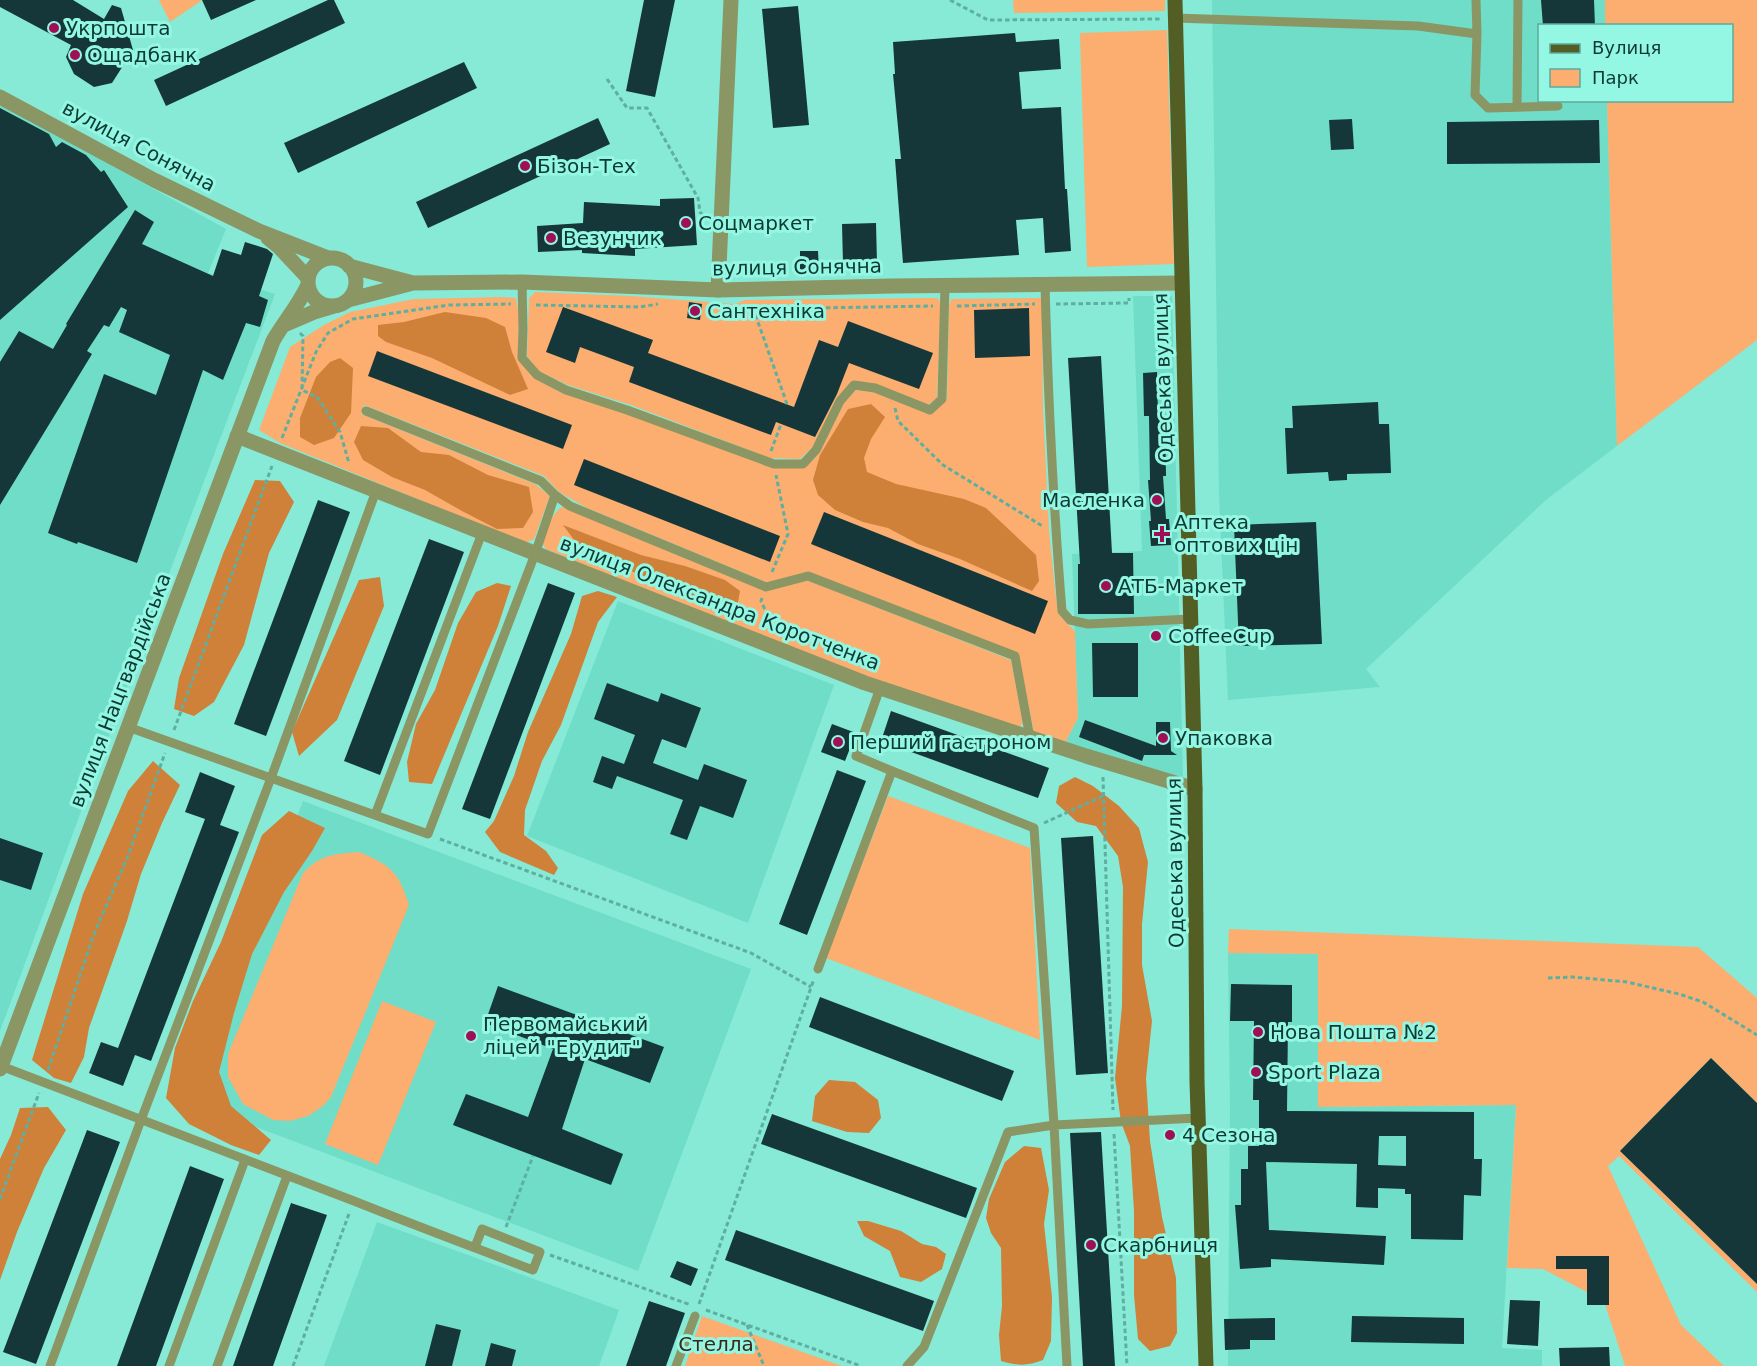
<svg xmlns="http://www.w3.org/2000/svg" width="1757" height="1366" font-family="'DejaVu Sans',sans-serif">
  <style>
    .built { fill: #6fddc8 }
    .green { fill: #fbae6f }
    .forest { fill: #cf8039 }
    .building { fill: #153739; fill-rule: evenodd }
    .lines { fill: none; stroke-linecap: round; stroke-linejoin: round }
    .path { stroke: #5eaf9f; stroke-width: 3; stroke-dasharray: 4.5 3; stroke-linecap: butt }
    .service { stroke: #8a9663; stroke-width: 9 }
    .minor { stroke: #8a9663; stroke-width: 15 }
    .tertiary { stroke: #8a9663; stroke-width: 15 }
    .primary { stroke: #525e24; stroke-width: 15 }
    .poi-dot { fill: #a00e56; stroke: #93f7e3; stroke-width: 2 }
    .labels { text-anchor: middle; stroke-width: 6; stroke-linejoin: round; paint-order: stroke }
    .poi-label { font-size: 20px; fill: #0e3a33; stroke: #93f7e3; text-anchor: start }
    .street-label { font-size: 20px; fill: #0e3a33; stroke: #93f7e3 }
    .park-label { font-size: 20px; fill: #3b2818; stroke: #93f7e3 }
  </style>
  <rect width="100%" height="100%" fill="#86ead6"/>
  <path class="built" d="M1212,0H1605V25L1540,26V100L1607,101L1617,446L1547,499L1366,669L1380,687L1228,700L1219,494Z
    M0,104L226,229L208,273L275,294L159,600L0,1031Z
    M1133,296H1172L1183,780L1065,743L1078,718L1072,554L1142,551Z
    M618,601L834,685L748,923L527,836Z
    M303,801L751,969L638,1271L190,1102Z
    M1228,953L1318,954V1107L1516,1105L1502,1348L1542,1350V1366H1228L1230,1108Z
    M377,1222L619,1310L599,1366H324Z"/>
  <path class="green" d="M159,0H201V1L170,22Z
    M1013,0H1165V11L1014,13Z
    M1605,0H1757V340L1617,446L1607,101L1732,100V26L1605,25Z
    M1167,30L1174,264L1087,267L1080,33Z
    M535,292L630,296L735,304L745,300L937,298L941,303L937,398L928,405L854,381L821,439L800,459L769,458L631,405L568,385L538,371L527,356L529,298Z
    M501,297L516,298L519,315L518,349L534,376L560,392L592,399L774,464H803L814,459L820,451L843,403L856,390L873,391L929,413L947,399L949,306L951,299L1042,298L1043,409L1049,530L1056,599L1059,615L1075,631L1078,718L1065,743L1034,733L1018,655L808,572L768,583L587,508L559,492L544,476L364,405L361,414L535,484L550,496L534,539L525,543L280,443L259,430L290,347L324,325L350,312L414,299Z
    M564,506L765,591L807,580L1011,660L1023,723L1018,728L879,683L669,600L546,549L542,543C547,530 551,512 564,506Z
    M888,796L1030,848L1040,1040L826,958Z
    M359,852C391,866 398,870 409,905L331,1097L323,1106L308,1116L290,1121L273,1120L243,1104L228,1077V1054L303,873C321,854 335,854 359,852Z
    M1229,929L1698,947L1757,998V1103L1711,1058L1620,1151L1757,1284V1292L1619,1156L1608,1166L1681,1325L1724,1366H1625L1604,1301L1543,1269L1507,1268L1516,1105L1318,1107V954L1228,953Z
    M382,1001L436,1022L378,1165L325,1144Z
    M702,1316L842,1366H685Z"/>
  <path class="forest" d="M445,312L486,318L505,327L512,352L528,389L510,395L432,358L386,342L378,336V325L404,322Z
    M340,358L353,368L351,413L334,438L314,445L300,437V418L316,377L330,362Z
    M871,404L885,417L871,439L864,458L867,472L896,484L964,499L986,508L1036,555L1039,581L1032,591L960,559L918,544L888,528L863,522L835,510L818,495L813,480L820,455L848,409Z
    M361,426L388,428L421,452L449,455L488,475L529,487L533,512L523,528L497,529L462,511L425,490L392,477L363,460L354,442Z
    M255,480L280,481L294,502L269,553L244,645L214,702L194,716L174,709L179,678L223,554Z
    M563,525L641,555L685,566L725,580L740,591L737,608L721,612L674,588L583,552Z
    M380,577L384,606L337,720L299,756L292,732L359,580Z
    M497,583L511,586L498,626L432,784L409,782L407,762L416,724L435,690L458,623L476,592Z
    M598,591L617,597L598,622L561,725L542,761L525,810L524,835L546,851L558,868L554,875L500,852L485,832L494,821L514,776L528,732L571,634L582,596Z
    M153,761L180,785L162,823L141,874L127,921L89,1028L84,1057L71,1083L54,1078L32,1060L83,894L128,791Z
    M1075,777L1093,786L1119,806L1139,828L1148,862L1142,924V965L1152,1021L1146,1078L1150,1141L1162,1217L1176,1278L1177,1333L1170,1346L1150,1351L1138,1339L1134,1295V1211L1130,1146L1121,1122L1115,1078L1122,1006L1123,887L1118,856L1096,826L1077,822L1056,803L1059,786Z
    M289,811L325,828L312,851L284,892L252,954L234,1013L219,1072L231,1106L271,1140L259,1155L231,1145L189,1124L166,1098L175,1048L193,1001L221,942L262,835Z
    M829,1080L855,1082L878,1100L881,1118L869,1133L847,1132L812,1121L815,1096Z
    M48,1107L66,1130L44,1168L17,1232L0,1280V1159L11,1135L20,1108Z
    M1024,1146L1041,1148L1049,1190L1044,1224L1052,1297L1051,1341L1043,1360C1028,1366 1017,1366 1001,1361L999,1335L1002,1306L1001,1248L991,1233L986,1218L989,1199L1005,1162Z
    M857,1221H868L901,1231L922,1244L936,1247L946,1254L942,1269L921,1282L900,1277L890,1251L864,1236Z"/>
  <path class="building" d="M0,0H73L104,19L112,5L121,8L133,50L112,83L94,87L74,74L66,57L71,45L0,7Z
    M202,0H256L211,20Z
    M328,0H334L345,23L166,106L154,80Z
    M644,0H675L655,97L626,91Z
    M1541,0H1594L1595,26H1543Z
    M798,6L809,125L773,128L762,9Z
    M1015,33L1016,42L1059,39L1061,69L1019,72L1022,109L1061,107L1065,189H1067L1071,251L1045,253L1043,218L1016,220L1019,255L903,263L895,159H901L893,74H895L893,42Z
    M464,62L477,88L298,173L284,143Z
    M0,108L49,134L56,147L62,142L86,155L101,172L104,170L128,207L0,320Z
    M598,118L610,144L428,228L416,202Z
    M1352,119L1354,149L1331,150L1329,120Z
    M1599,120L1600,163L1447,164V122Z
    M694,198L697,245L635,249V256L582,253V250L538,252L537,226L583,223L584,202L660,206V199Z
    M135,210L154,222L142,244L213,276L222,249L241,255L245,242L267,249L273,254L259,296L268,300L260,327L246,323L223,380L203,370L137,563L78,542L77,544L48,533L104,374L156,395L170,355L119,332L127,310L121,307L109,327L104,325L87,351L92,354L0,505V362L19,331L53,349L67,325L66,324Z
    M876,223L877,263L843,264L842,224Z
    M800,251H818L819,271H800Z
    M689,302L702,304L700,320L687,318Z
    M563,307L653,340L648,353L794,407L819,340L838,347L848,321L933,353L919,389L849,363L837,394L815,437L776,422L771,435L629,382L634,367L580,347L575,363L546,352Z
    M1029,308L1030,356L975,358L974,310Z
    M377,351L572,425L563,449L368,376Z
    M1101,356L1112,553H1133L1134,614H1078V564H1080L1068,358Z
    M1157,372L1158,416H1144L1143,373Z
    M1378,402L1379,424H1389L1391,473L1347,474V480L1329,481L1328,472L1287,474L1285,428H1293L1292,406Z
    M1149,416H1165L1166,476H1163L1166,519H1169L1171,545L1151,546L1149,521H1151L1148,480H1150Z
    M584,459L780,536L770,562L574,485Z
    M318,500L350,512L266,736L234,724Z
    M824,512L1048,601L1035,634L811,544Z
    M1316,522L1322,644L1239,646L1234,525Z
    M429,539L464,552L380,775L344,761Z
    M548,583L575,593L490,819L462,809Z
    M1092,643H1138V697H1093Z
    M607,683L658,702L661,693L701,708L686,748L662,739L653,763L698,780L704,764L747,780L733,818L700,806L687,840L670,834L683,800L617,776L612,789L593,782L602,756L624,764L635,735L594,719Z
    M891,711L1049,768L1038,798L881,741Z
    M1085,720L1156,746V722H1170L1171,751L1177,755H1144L1142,761L1079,737Z
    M832,724L856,733L845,761L821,752Z
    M837,770L866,781L807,935L779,924Z
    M200,772L235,786L220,825L239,832L151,1061L135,1055L123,1086L89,1073L101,1042L118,1048L205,819L185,812Z
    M1093,836L1108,1073L1076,1075L1061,838Z
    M0,838L43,853L31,890L0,880Z
    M1231,984L1292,985V1022H1288L1287,1111L1474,1112V1159H1482L1481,1196L1464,1195L1463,1240L1411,1239V1194H1405V1189L1378,1188V1208L1356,1207L1357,1164L1266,1162L1269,1230L1386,1236L1384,1265L1271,1259V1267L1240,1269L1235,1205H1241V1169H1248V1146H1259V1100H1253L1254,1021H1230ZM1379,1136H1406V1166L1378,1165Z
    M498,986L664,1047L650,1083L585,1059L562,1129L623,1154L611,1185L453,1125L466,1094L528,1117L553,1049L485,1023Z
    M820,997L1014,1071L1002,1101L809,1027Z
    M1711,1058L1757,1103V1284L1620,1151Z
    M772,1114L977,1188L966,1218L761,1144Z
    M87,1130L120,1142L36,1364L3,1352Z
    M1101,1132L1115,1366H1083L1070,1133Z
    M190,1166L224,1179L156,1366H117Z
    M291,1203L327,1215L273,1366H233Z
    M736,1230L934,1301L923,1331L725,1260Z
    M1556,1256H1609V1305H1587V1269H1556Z
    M677,1261L698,1269L691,1286L670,1277Z
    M1510,1300L1540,1301L1538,1346L1507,1344Z
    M649,1301L685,1313L666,1366H626Z
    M1352,1316L1464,1318V1344L1351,1342Z
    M1275,1318V1340H1250V1349L1225,1350L1224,1319Z
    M436,1324L461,1330L452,1366H425Z
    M491,1343L516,1350L512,1366H485Z
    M1609,1347L1610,1366H1560L1559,1348Z"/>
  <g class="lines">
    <path class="path" d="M950,0L988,20L1162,19
      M607,79L627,108H647L698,198L700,212L706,218
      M1056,304L1129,303V298
      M536,305L640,307L658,304
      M957,306L1035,304
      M736,307L753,309L933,306
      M753,308L787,404
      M300,333L303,336L302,390L317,397L340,432L349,463
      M895,408L898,421L943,465L1044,527
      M282,438L316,352L328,333L353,319L449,305L511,304
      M771,451L781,424
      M772,572L788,534L776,475
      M762,598L761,601L775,631
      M174,730L272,466
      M1103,777L1113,1110
      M1044,823L1103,796
      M440,839L751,953L811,987
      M1548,978L1573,977L1627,982L1679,994L1703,1002L1757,1035
      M48,1070L94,934L128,856L165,753
      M1114,1134L1127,1366
      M0,1199L39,1093
      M506,1227L533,1156
      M550,1255L691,1305
      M699,1304L814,979
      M706,1310L861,1366
      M747,1325L764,1366
      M293,1366L350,1211"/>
    <path class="service" d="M1476,0L1477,34L1475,95L1488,108L1558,106
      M1175,18L1418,26L1477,34
      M1517,107L1518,0
      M522,282L523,329L522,358L537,375L566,390L627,410L774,464H803L816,450L840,401L854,385L875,388L930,410L942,399L945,285
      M1045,284C1048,393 1053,502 1062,611L1070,620L1088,624L1191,619
      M366,411L541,481L555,495L570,506L766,587L808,576L1015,656L1030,738
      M128,727L428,834L535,554L555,495
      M892,771L1034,828L1054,1125L1067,1366
      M375,815L482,533
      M818,969L892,771L856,756L880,688
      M1,1066L354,1201C414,1225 473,1247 533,1270L540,1252L482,1229L475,1247
      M50,1366L141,1120L271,778L376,491
      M169,1366L245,1160
      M217,1366L287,1176
      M676,1366L695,1316
      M907,1366L924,1347L1008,1132L1054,1125L1198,1118"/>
    <path class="minor" d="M0,97L154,180L259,231L328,258
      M268,238L279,247L308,278
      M718,290L731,0
      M237,436L865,683L1086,756L1195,789"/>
    <path class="tertiary" d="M308 282a24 24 0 1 1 48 0a24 24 0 1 1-48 0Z
      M349,266L413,283
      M348,300L413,283L522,282L718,290L892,286L1182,283
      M286,324L314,312L334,306
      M0,1069L273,341C284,322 298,306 308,285"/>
    <path class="primary" d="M1175,0L1195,789L1197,1081L1206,1366"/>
  </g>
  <g class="poi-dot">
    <circle cx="54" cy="28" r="6"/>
    <circle cx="75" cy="55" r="6"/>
    <circle cx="525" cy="166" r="6"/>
    <circle cx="686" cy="223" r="6"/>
    <circle cx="551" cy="238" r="6"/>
    <circle cx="695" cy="311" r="6"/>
    <circle cx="1157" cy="500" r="6"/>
    <path d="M1159 525h6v6h6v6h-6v6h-6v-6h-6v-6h6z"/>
    <circle cx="1106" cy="586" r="6"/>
    <circle cx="1156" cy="636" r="6"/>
    <circle cx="1163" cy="738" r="6"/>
    <circle cx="838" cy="742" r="6"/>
    <circle cx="1258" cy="1032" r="6"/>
    <circle cx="471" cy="1036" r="6"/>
    <circle cx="1256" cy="1072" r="6"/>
    <circle cx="1170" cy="1135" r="6"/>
    <circle cx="1091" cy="1245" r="6"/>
  </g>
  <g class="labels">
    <g class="poi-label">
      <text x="66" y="35">Укрпошта</text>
      <text x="87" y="62">Ощадбанк</text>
      <text x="537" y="173">Бізон-Тех</text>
      <text x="698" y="230">Соцмаркет</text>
      <text x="563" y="245">Везунчик</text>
      <text x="707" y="318">Сантехніка</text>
      <text x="1145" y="507" text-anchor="end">Масленка</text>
      <text x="1174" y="529">Аптека<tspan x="1174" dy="23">оптових цін</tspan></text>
      <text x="1118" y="593">АТБ-Маркет</text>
      <text x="1168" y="643">CoffeeCup</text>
      <text x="1175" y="745">Упаковка</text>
      <text x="850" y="749">Перший гастроном</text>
      <text x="483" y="1031">Первомайський<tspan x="483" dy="23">ліцей "Ерудит"</tspan></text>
      <text x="1270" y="1039">Нова Пошта №2</text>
      <text x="1268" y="1079">Sport Plaza</text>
      <text x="1182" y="1142">4 Сезона</text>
      <text x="1103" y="1252">Скарбниця</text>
    </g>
    <g class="street-label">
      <text transform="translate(139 146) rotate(28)" y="7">вулиця Сонячна</text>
      <text transform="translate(797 267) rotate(-1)" y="7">вулиця Сонячна</text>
      <text transform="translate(1163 378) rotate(-92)" y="7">Одеська вулиця</text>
      <text transform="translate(720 603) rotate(21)" y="7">вулиця Олександра Коротченка</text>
      <text transform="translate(120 690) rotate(-69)" y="7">вулиця Нацгвардійська</text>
      <text transform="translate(1175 863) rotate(-91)" y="7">Одеська вулиця</text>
    </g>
    <g class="park-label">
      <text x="716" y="1351">Стелла</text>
    </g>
  </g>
  <rect x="1538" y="24" width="195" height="78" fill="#93f7e3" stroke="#5eab9d" stroke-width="1.5"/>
  <rect x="1550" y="44" width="30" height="9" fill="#525e24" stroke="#5eab9d" stroke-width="1.5"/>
  <text x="1592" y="54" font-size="18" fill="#0e3a33">Вулиця</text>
  <rect x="1550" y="69" width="30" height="18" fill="#fbae6f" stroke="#5eab9d" stroke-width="1.5"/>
  <text x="1592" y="84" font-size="18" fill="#0e3a33">Парк</text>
</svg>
